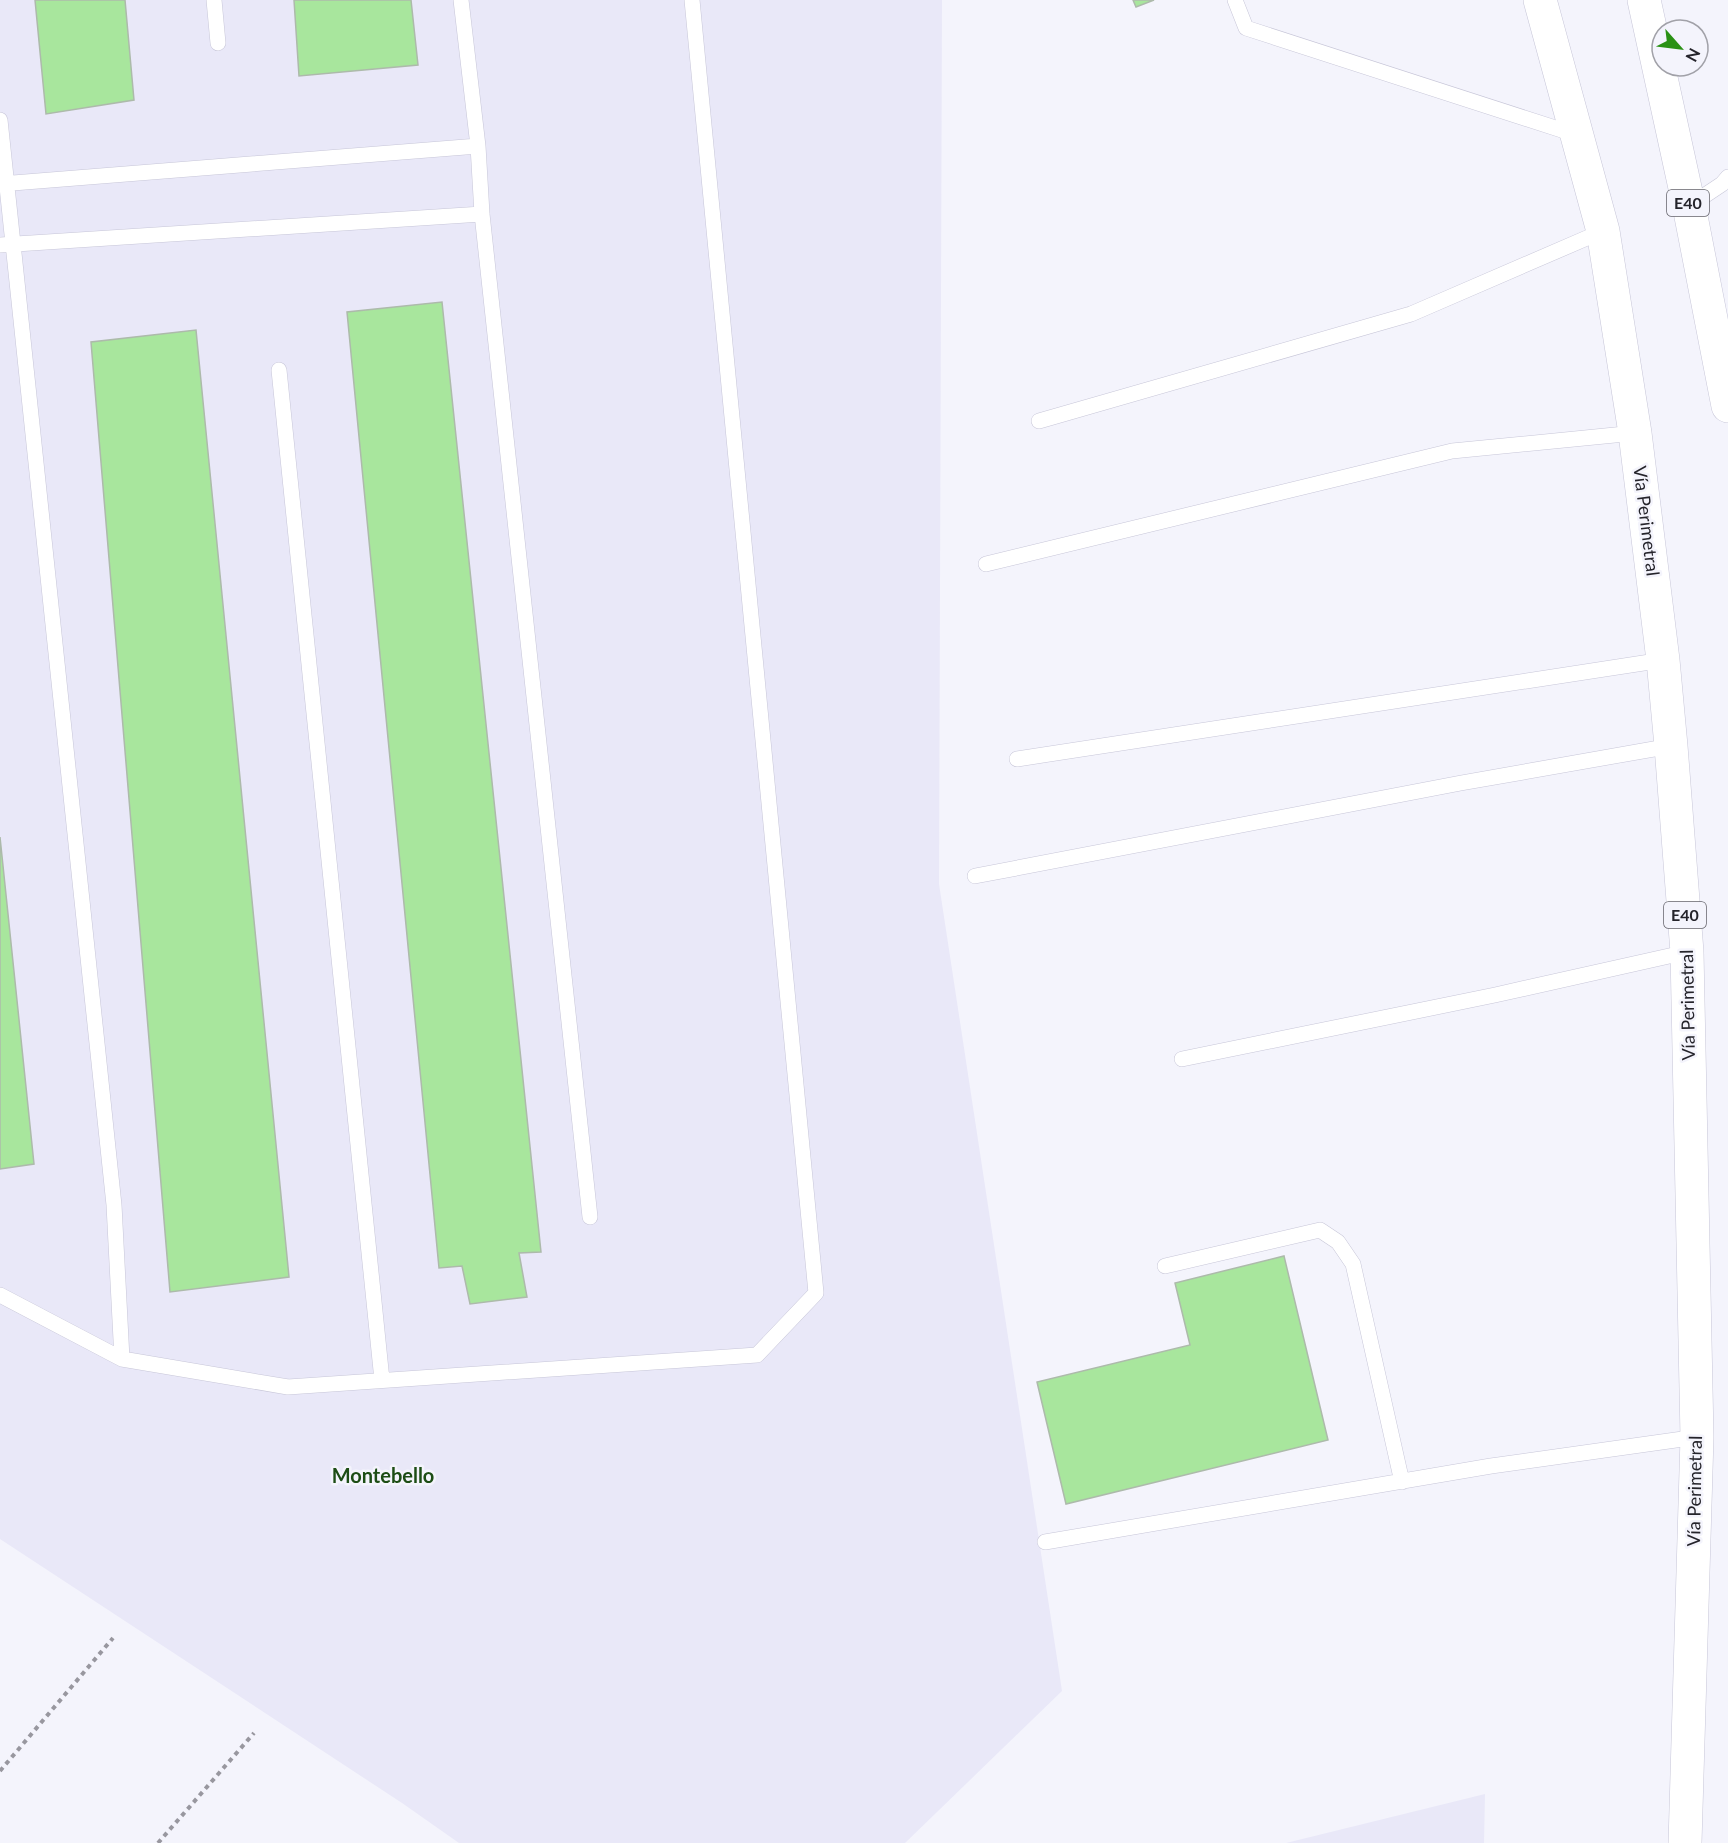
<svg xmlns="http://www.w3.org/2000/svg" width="1728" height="1843" font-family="Lato,sans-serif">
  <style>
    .built { fill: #e9e8f8 }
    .building { fill: #a8e69d; stroke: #adbaab; stroke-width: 1.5 }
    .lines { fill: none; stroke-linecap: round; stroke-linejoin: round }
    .lane-casing { stroke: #c7c6d8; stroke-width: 16 }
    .highway-casing { stroke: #c7c6d8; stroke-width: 34 }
    .path { stroke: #98979f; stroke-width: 4; stroke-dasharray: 4.5 4.5; stroke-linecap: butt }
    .lane { stroke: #fff; stroke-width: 15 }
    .highway { stroke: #fff; stroke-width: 33 }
    .labels { text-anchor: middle; stroke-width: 5; stroke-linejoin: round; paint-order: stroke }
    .shield { fill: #f4f4fc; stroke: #63626a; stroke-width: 1.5 }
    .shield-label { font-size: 16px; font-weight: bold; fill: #25242b }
    .street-label { font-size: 18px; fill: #25242b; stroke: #f4f4fc }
    .neighbourhood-label { font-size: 20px; font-weight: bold; fill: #1d4d15; stroke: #f4f4fc }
  </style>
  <rect width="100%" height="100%" fill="#f4f4fc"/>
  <path class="built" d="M0,0H942L939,884L1062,1691L905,1843H459L402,1803L0,1539Z
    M1485,1794L1484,1843H1286Z"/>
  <path class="building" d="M35,0H125L134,100L46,114Z
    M294,0H411L418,65L299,76Z
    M1133,0H1154L1136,7Z
    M442,302L541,1252L519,1253L527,1297L470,1304L462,1266L439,1268L347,312Z
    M196,330L289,1277L170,1292L91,342Z
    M0,837L34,1164L0,1169Z
    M1284,1256L1328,1440L1066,1504L1037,1382L1190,1345L1175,1283Z"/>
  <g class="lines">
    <g class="lane-casing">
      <path id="lane" d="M214,0L218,43
        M461,0L478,146L482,214L590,1217
        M1235,0L1246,28L1577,135
        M0,120L114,1205L122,1359
        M0,184L478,146
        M1689,206L1722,184L1728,177
        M0,245L482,214
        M279,370L382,1380
        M1039,421L1411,314L1603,231
        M986,564L1452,451L1635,433
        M1017,759L1663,660
        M975,876L1461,783L1671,746
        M1182,1059L1495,995L1687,952
        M1165,1266L1320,1230L1338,1242L1353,1264L1402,1482
        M0,1295L122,1359L288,1387L757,1355L816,1293L692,0
        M1045,1542L1491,1466L1697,1437"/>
    </g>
    <g class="highway-casing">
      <path id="highway" d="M1540,0L1603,231L1635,433L1663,660L1671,746L1687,952L1697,1437L1685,1843
        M1644,0L1689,206L1728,406"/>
    </g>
    <path class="path" d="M0,1771L113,1638
      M158,1843L254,1733"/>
    <use href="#lane" class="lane"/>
    <use href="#highway" class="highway"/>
  </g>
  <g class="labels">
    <g class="shield">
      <rect x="1667" y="190" width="42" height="26" rx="4.5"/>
      <rect x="1664" y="902" width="42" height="26" rx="4.5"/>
    </g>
    <g class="shield-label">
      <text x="1688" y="209">E40</text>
      <text x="1685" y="921">E40</text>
    </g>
    <g class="street-label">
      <text transform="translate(1646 521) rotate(83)" y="6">Vía Perimetral</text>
      <text transform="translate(1688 1005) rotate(-91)" y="6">Vía Perimetral</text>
      <text transform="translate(1695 1491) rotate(-89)" y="6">Vía Perimetral</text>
    </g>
    <g class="neighbourhood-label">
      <text x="383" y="1483">Montebello</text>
    </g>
  </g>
  <g transform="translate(1680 48) rotate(118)"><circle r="28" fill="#f4f4fc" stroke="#a1a1a8" stroke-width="1.5"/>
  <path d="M0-4.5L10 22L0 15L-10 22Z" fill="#2a9114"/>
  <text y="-9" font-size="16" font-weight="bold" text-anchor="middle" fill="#25242b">N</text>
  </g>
</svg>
